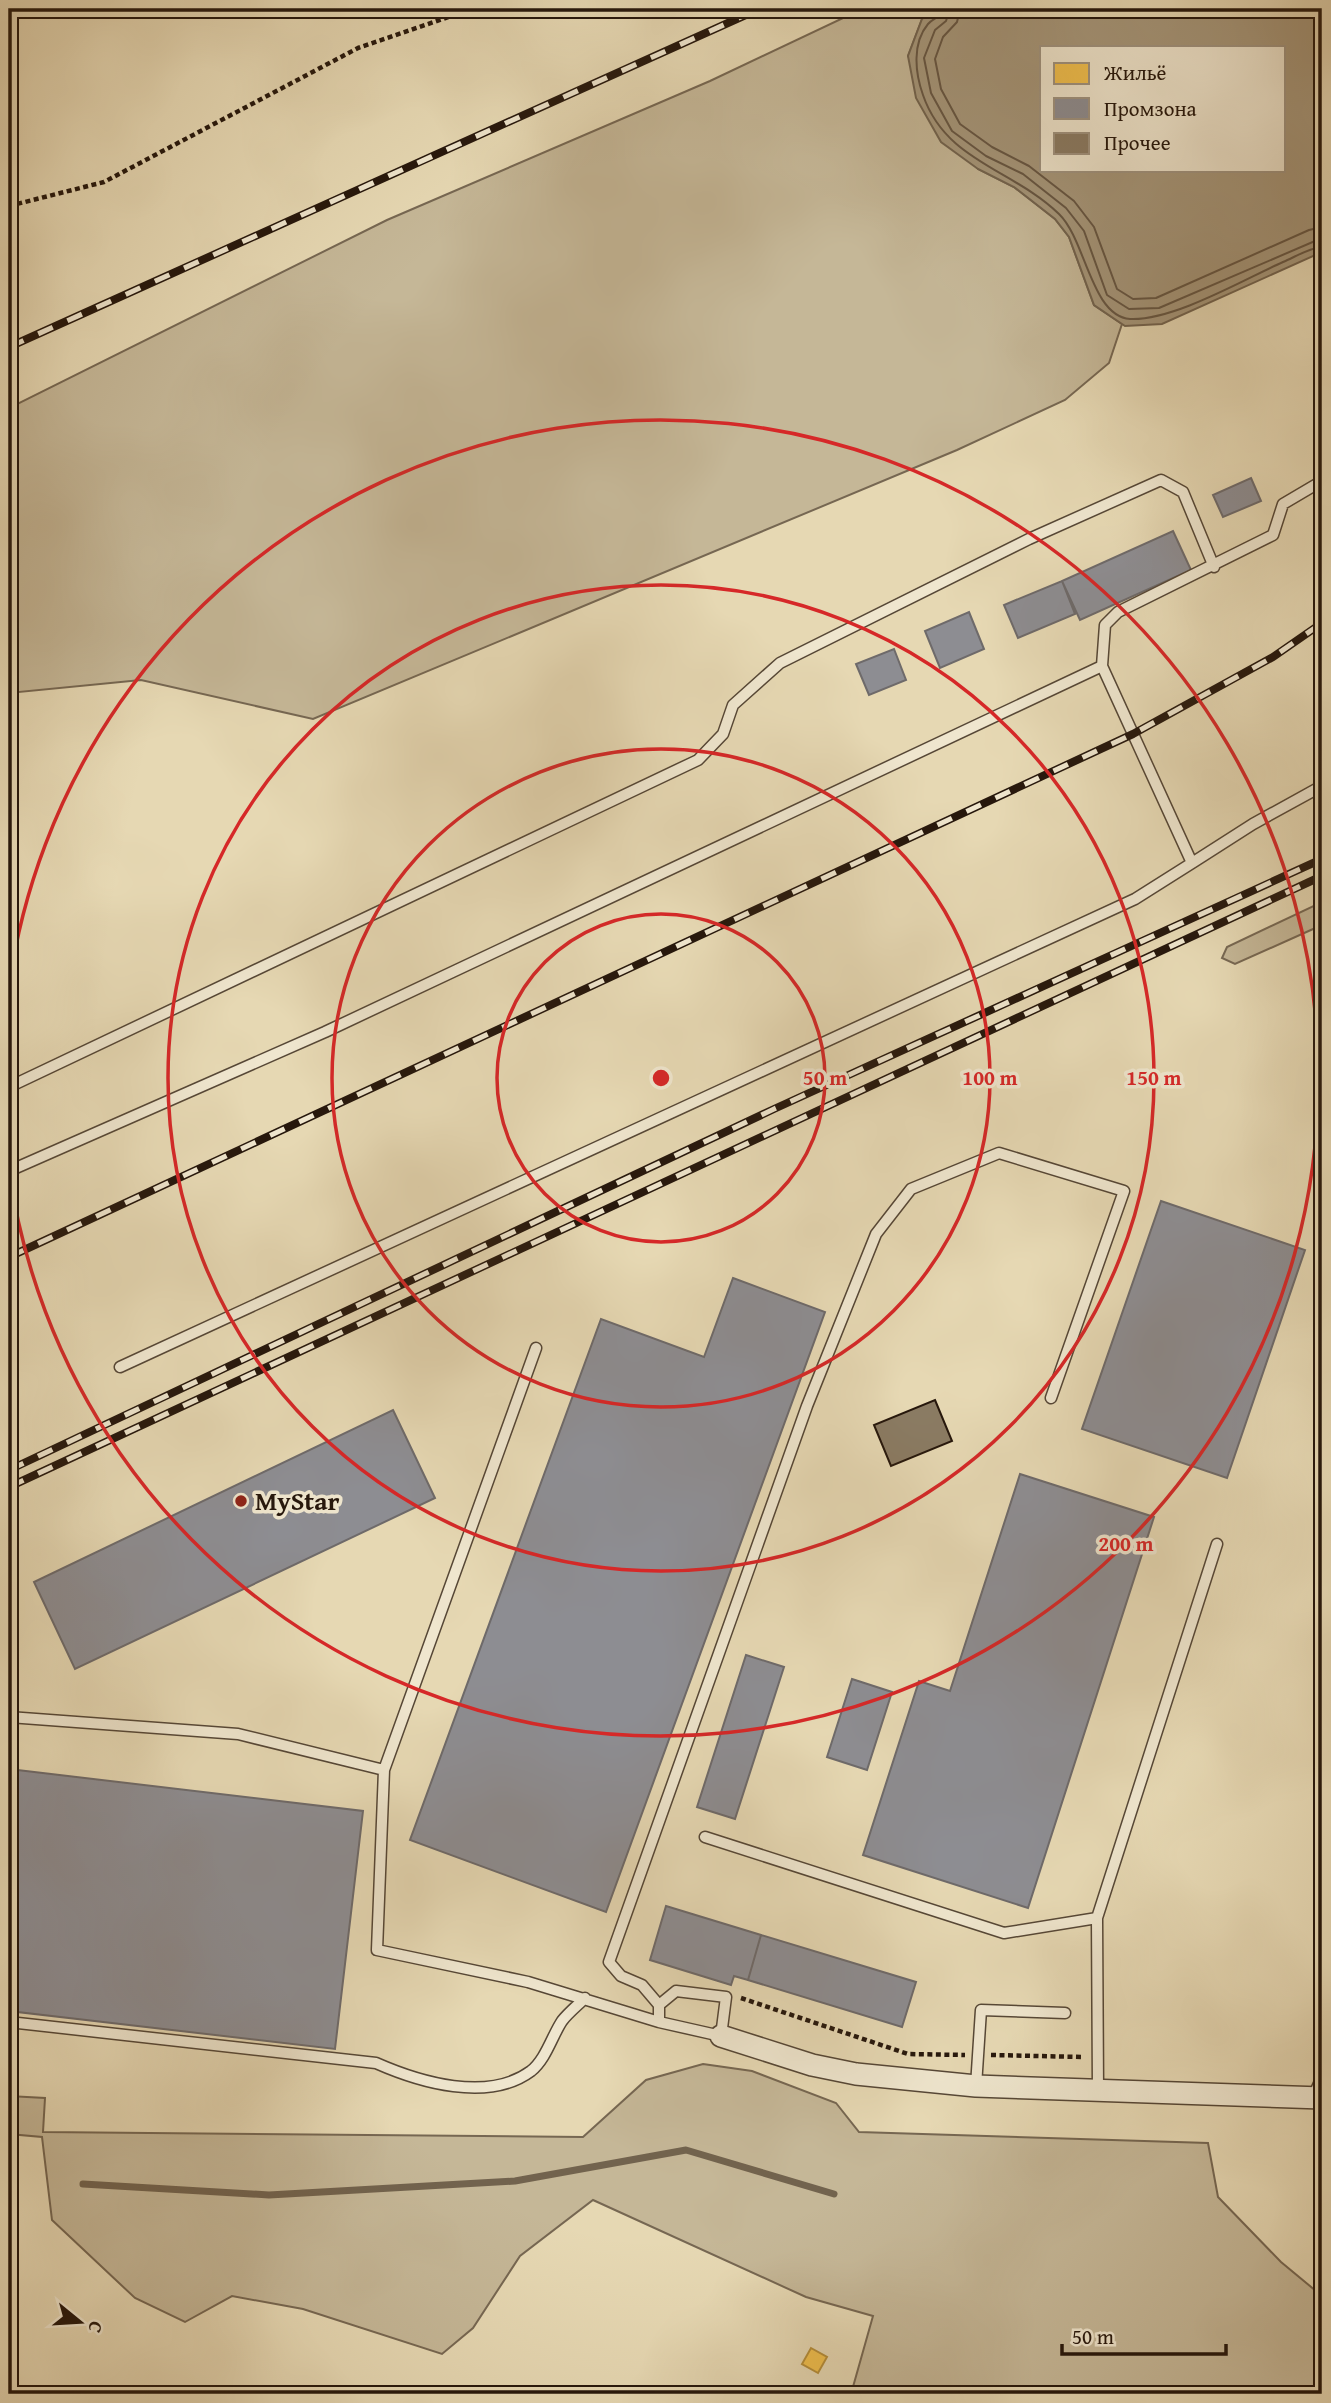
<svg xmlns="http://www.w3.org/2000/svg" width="1331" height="2403" font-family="'Gentium Book Plus',serif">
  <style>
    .green { fill: #c5b797; stroke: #766752; stroke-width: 2 }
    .water { fill: #a5967a; stroke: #72634e; stroke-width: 2; fill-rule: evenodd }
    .homes { fill: #f2c14e; stroke: #b58e3a; stroke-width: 2 }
    .industry { fill: #8d8d92; stroke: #6e6a6a; stroke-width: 2 }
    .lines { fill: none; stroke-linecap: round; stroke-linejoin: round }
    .shore { stroke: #665643; stroke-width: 2 }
    .stream { stroke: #72634e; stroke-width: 7 }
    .building { fill: #8a7b63; stroke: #26170c; stroke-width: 2 }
    .service-casing { stroke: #564736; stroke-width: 13 }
    .minor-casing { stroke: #564736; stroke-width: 24 }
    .path { stroke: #26170c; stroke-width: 4.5; stroke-dasharray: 5 3.5; stroke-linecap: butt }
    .service { stroke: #efe6ce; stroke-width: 10 }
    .minor { stroke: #efe6ce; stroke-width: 21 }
    .rail-casing { stroke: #26170c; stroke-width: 8 }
    .rail { stroke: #efe6ce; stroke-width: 5; stroke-dasharray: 16; stroke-linecap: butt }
    .ring { fill: none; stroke: #d62828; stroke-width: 3.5 }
    .poi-dot { fill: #8f2418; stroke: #efe6ce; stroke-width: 2.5 }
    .labels { text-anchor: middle; stroke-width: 7; stroke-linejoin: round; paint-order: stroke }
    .poi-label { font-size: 26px; font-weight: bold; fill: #26170c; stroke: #efe6ce; text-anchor: start }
    .centre { fill: #d62828; stroke: #efe6ce; stroke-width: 3.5 }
    .ring-label { font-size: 21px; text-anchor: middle; font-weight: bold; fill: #d62828; stroke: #efe6ce; stroke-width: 7; stroke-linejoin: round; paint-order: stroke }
  </style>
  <rect width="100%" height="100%" fill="#e6d8b3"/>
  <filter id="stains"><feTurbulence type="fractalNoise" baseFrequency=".00286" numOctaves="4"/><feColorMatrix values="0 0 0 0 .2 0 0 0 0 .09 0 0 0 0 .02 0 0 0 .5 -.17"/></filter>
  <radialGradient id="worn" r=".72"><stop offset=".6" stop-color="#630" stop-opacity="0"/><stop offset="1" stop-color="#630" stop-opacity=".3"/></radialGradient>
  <path class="green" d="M862,9H922V19L908,56L978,169L1014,187L1055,219L1069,237L1094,305L1122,324L1109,363L1065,400L957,450L313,719L141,680L9,693V408L387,220L710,81Z
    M1322,902V925L1235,964L1222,958L1227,947Z
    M703,2064L752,2071L836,2103L859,2132L1208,2143L1218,2197L1281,2262L1322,2296V2394H851L873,2316L806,2297L593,2200L520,2256L473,2328L442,2354L303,2309L232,2296L185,2322L135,2298L52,2220L42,2137L9,2134V2096L45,2098L43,2132L583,2137L646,2080Z"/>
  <path class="water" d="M938,9H1322V252L1162,324L1125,326L1094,305L1069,237L1055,219L1014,187L978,169L941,142L916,98L908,56L922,19ZM1042,47H1284V170H1042Z"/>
  <path class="homes" d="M811,2348L827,2357L818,2373L802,2364Z"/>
  <path class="industry" d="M1251,478L1261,501L1223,517L1213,495Z
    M1173,531L1191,570L1080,620L1062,581Z
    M1062,581L1075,614L1018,638L1004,605Z
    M969,612L984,649L940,668L925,631Z
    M894,649L906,680L869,695L856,664Z
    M1161,1201L1305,1250L1227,1478L1082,1429Z
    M733,1278L825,1312L606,1912L410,1840L601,1319L704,1357Z
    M393,1410L435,1498L75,1669L34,1582Z
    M1020,1474L1154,1517L1028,1908L863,1855L919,1681L950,1691Z
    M746,1655L784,1667L735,1819L697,1807Z
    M852,1679L892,1692L867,1770L827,1757Z
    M9,1769L363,1811L335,2049L9,2011Z
    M666,1906L761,1935L748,1980L734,1976L731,1985L650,1960Z
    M761,1935L916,1982L902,2027L748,1980Z"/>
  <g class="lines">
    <path class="shore" d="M941,9C940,19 934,17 928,24C912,43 915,73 923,95C946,162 1013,169 1059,214C1086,240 1091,316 1130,319C1173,321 1243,280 1283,262C1295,257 1309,248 1322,247
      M950,9L946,21L935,30L924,58L931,93L952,131L986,156L1023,174L1066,208L1084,231L1107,295L1129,309L1159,308L1322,238
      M960,9L957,22L943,37L935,59L941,89L960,124L992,147L1029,166L1074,201L1094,227L1117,289L1133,299L1156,298L1309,230L1322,227"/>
    <path class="stream" d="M83,2184L269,2195L515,2181L686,2150L834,2194"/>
  </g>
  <path class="building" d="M935,1400L952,1441L891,1466L874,1425Z"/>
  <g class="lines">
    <g class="service-casing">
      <path id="service" d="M1192,863L1253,824L1322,786
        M9,1087L698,760L723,734L733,705L780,663L1029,539L1161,480L1183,492L1214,567
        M9,1171L325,1032L1102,666L1105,625L1118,612L1273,535L1283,504L1322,481
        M536,1348L384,1770L377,1950L528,1982L659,2022L721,2036L726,1997L676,1991L659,2005
        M120,1367L1135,899L1192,863L1102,666
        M9,1717L238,1734L384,1770
        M705,1837L1004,1933L1097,1918L1098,2090
        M1097,1918L1217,1544
        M9,2022L376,2063C419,2082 488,2103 531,2071C546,2059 552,2036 562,2021C568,2013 578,2005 585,1998
        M659,2022V2005L642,1985L621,1976L609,1962L807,1406L876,1234L911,1189L999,1153L1124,1191L1051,1398
        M976,2086L981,2010L1065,2013
        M1313,2097L1322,2077"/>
    </g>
    <g class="minor-casing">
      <path id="minor" d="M721,2036L812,2065L856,2074L976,2086L1322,2098"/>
    </g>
    <path class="path" d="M9,206L104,182L358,48L472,9
      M741,1998L908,2054L965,2055
      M991,2055L1084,2057"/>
    <use href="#service" class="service"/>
    <use href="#minor" class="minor"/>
    <g class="rail-casing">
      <path id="rail" d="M9,347L759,9
        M9,1257L1133,734L1273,657L1322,623
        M9,1470L774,1109L1322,859
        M9,1487L1322,876"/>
    </g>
    <use href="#rail" class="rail"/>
  </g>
  <g class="ring">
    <circle cx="661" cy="1078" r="164"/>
    <circle cx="661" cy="1078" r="329"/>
    <circle cx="661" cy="1078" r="493"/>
    <path d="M9 986A658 658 0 1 1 9 1170"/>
  </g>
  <circle class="poi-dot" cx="241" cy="1501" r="7"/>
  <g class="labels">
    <g class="poi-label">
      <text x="255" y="1510">MyStar</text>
    </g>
  </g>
  <circle cx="661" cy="1078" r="10" class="centre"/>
  <g class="ring-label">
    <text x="825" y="1085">50 m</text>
    <text x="990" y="1085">100 m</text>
    <text x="1154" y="1085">150 m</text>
    <text x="1126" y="1551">200 m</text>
  </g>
  <rect width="1331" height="2403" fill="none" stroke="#e6d8b3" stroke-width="35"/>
  <rect x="10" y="10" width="1310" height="2382" fill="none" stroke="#26170c" stroke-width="3.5"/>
  <rect x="18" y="18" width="1296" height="2368" fill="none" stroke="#26170c" stroke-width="2"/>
  <rect x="1040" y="46" width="245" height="126" fill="#efe6ce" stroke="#9f9380" stroke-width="2"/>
  <rect x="1054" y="63" width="35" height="21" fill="#f2c14e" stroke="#9f9380" stroke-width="2"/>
  <text x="1104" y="80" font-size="21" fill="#26170c">Жильё</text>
  <rect x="1054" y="98" width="35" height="21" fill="#8d8d92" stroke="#9f9380" stroke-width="2"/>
  <text x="1104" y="116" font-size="21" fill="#26170c">Промзона</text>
  <rect x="1054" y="133" width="35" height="21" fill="#8a7b63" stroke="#9f9380" stroke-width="2"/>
  <text x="1104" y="150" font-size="21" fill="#26170c">Прочее</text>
  <g transform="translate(80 2322) rotate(108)" stroke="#efe6ce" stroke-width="5" paint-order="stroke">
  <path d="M0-5L12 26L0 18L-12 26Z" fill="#26170c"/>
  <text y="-10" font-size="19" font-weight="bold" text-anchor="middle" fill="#26170c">С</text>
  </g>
  <path d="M1062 2344v10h164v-10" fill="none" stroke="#26170c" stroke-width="3.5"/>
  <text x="1072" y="2344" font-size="21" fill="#26170c" stroke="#efe6ce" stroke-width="5" paint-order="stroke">50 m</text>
  <rect width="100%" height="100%" filter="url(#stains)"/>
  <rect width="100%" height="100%" fill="url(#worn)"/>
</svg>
